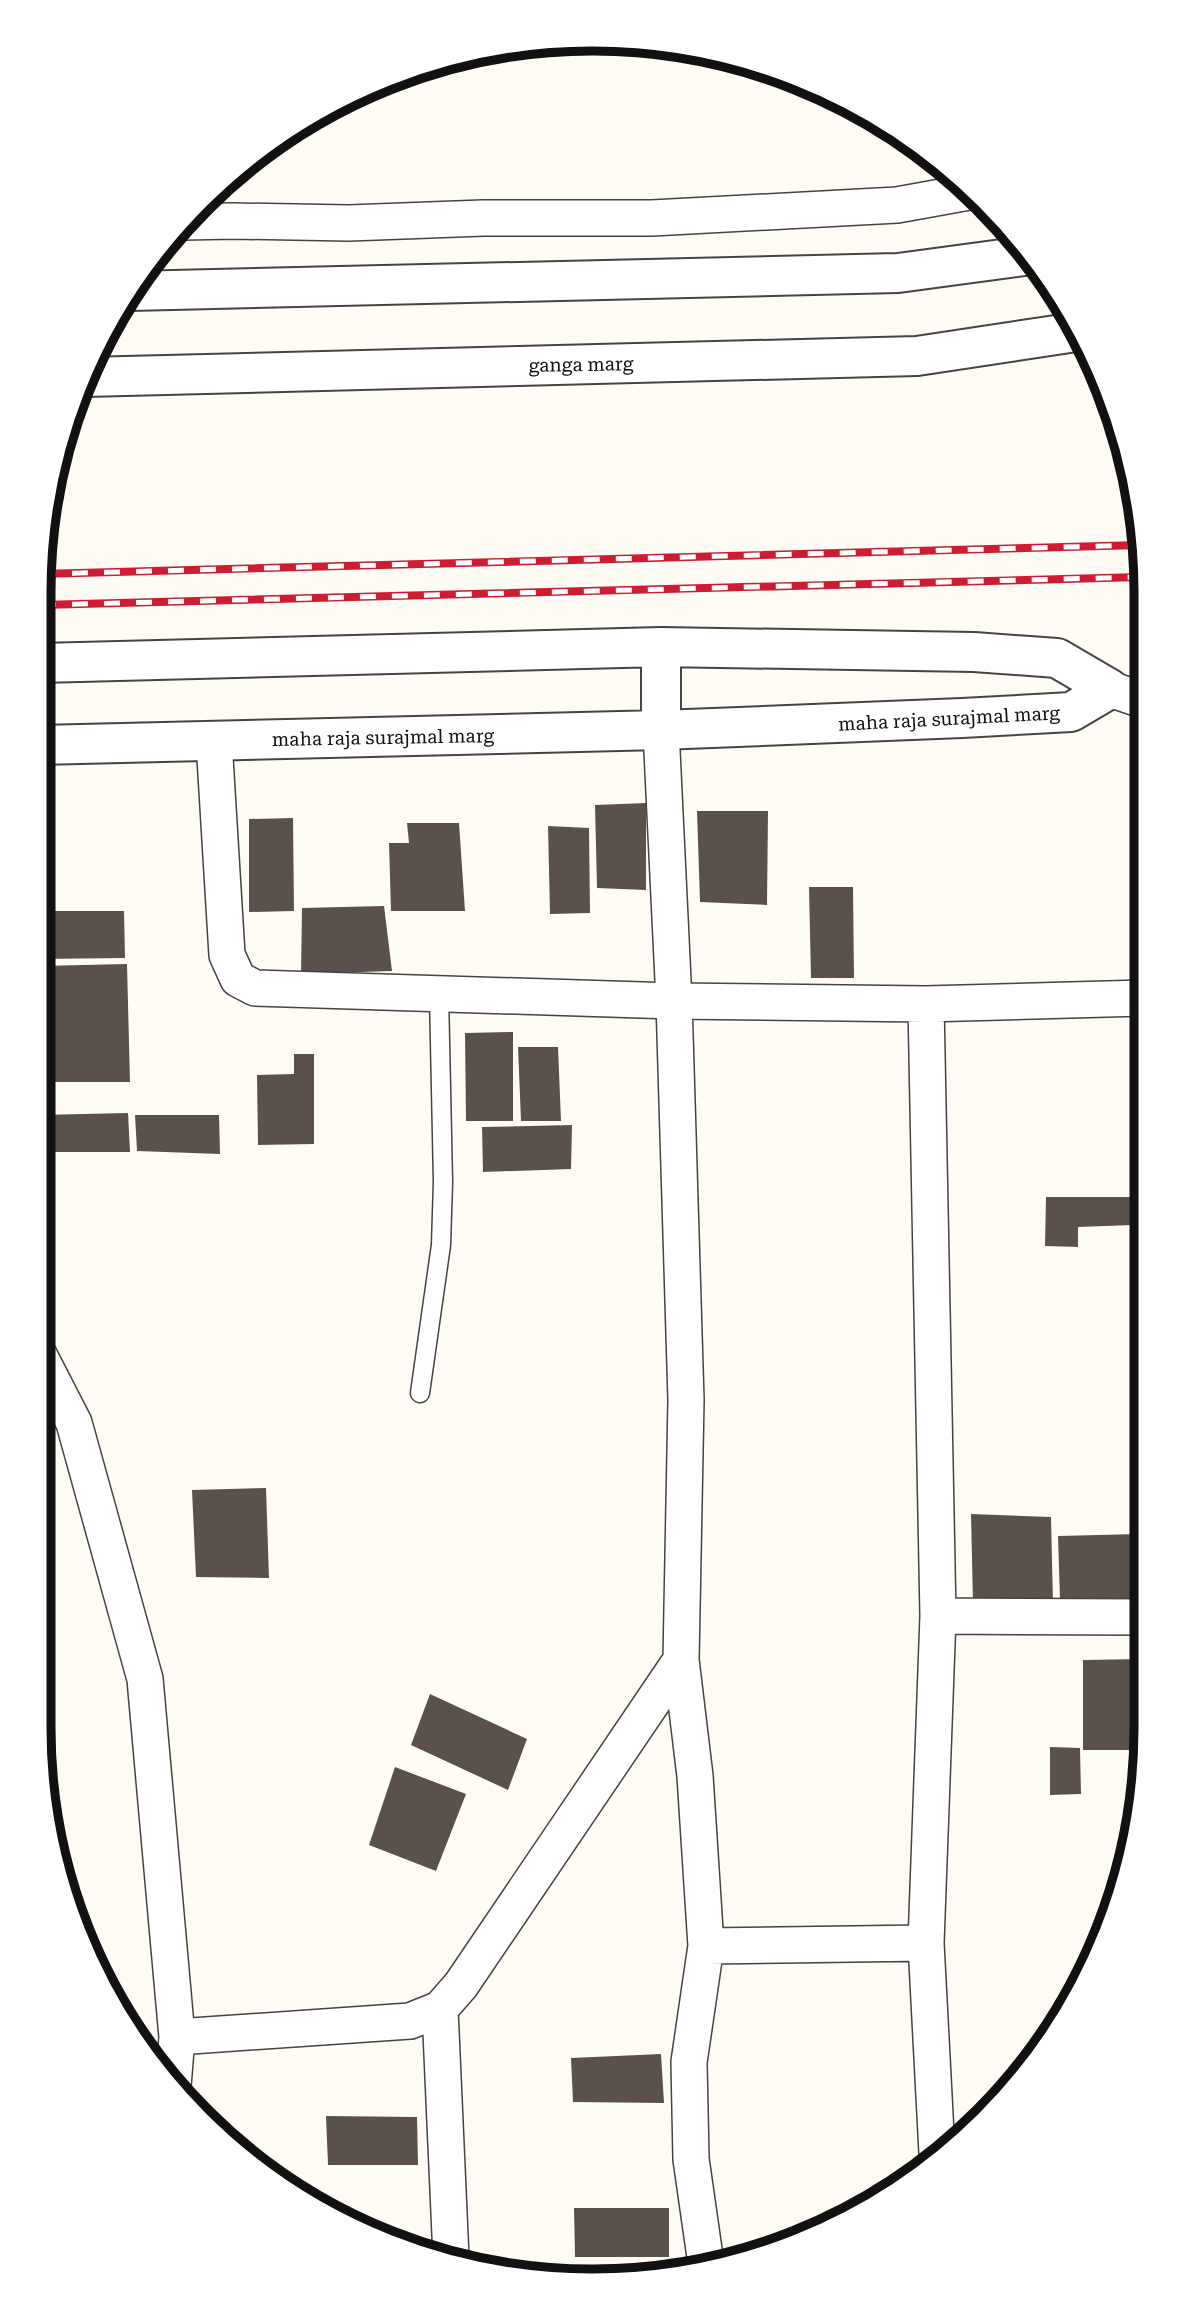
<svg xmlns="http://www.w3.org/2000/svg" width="1185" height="2320" font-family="'Roboto Serif',serif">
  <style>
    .building { fill: #5b514c }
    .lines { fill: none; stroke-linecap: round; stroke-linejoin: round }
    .service-casing { stroke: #444; stroke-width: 21 }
    .minor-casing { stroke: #444; stroke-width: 38 }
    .tertiary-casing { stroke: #444; stroke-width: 42 }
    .service { stroke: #fff; stroke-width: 18 }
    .minor { stroke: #fff; stroke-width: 35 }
    .tertiary { stroke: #fff; stroke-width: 38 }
    .rail-casing { stroke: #ce1c32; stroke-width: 8 }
    .rail { stroke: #fff; stroke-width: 5; stroke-dasharray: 16; stroke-linecap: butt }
    .labels { text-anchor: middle; stroke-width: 7; stroke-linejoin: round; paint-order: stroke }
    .street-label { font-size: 19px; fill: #111; stroke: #fff }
    .rim { fill: none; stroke: #111; stroke-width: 9 }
  </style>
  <rect width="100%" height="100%" fill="#fffcf5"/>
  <path class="building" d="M646,803V890L597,888L595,805Z
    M697,811H768L767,905L700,902Z
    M293,818L294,911L249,912V819Z
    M407,823H459L465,911H391L389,843H409Z
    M548,826L589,828L590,913L550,914Z
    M809,887H853L854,978H811Z
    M384,906L392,971L301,974L302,908Z
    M39,911H124L125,958L39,959Z
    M127,964L130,1082H39V966Z
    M513,1032V1121H466L465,1033Z
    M518,1047H558L561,1121H521Z
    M294,1054H314V1144L258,1145L257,1075L294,1074Z
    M128,1113L130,1152H39V1115Z
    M135,1115H219L220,1154L137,1151Z
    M572,1125L571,1169L483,1172L482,1127Z
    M1046,1197H1133V1225L1078,1227V1247L1045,1246Z
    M266,1488L269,1578L196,1577L192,1490Z
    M971,1514L1051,1517L1053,1604H973Z
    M1138,1534L1140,1600H1060L1058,1536Z
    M1145,1659V1750H1083V1660Z
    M430,1694L527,1739L508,1790L411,1745Z
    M1050,1747L1080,1748L1081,1794L1050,1795Z
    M395,1767L466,1794L436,1871L369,1845Z
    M661,2054L664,2103L573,2102L571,2058Z
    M326,2116L417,2117L418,2165H328Z
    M574,2208H669V2257H575Z"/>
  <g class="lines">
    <g class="service-casing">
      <path id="service" d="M420,1393L441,1245L443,1182L439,995"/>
    </g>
    <g class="minor-casing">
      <path id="minor" d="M184,222L233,221L349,223L483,218H652L897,205L969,192
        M1110,689L1142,700
        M214,741L227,955L238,979L255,988L674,1001L926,1004L1143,998
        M926,1004L938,1616L926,1943L937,2153
        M39,1355L74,1423L145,1679L177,2037L173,2086
        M938,1616L1145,1617
        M681,1660L695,1776L706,1946L689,2062L691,2159L706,2264
        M706,1946L926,1943
        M440,2009L451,2258
        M177,2037L410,2021L440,2009L461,1985L681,1660L686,1400L674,1001L661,730"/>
    </g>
    <g class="tertiary-casing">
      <path id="tertiary" d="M130,291L898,273L1032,255
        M85,377L917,356L1076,332
        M661,647V730
        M39,745L661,730L962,718L1071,712L1110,689L1057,658L974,652L661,647L40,663"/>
    </g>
    <use href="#service" class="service"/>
    <use href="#minor" class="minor"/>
    <use href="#tertiary" class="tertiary"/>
    <g class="rail-casing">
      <path id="rail" d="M40,574L1142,545
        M40,605L1142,577"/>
    </g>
    <use href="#rail" class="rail"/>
  </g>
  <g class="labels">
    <g class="street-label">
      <text transform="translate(581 364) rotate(-1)" y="7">ganga marg</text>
      <text transform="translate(949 718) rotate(-3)" y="7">maha raja surajmal marg</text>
      <text transform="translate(383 737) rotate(-1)" y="7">maha raja surajmal marg</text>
    </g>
  </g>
  <path d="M0 0H1185V2320H0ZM592 51H593A541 541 0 0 1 1134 592V1728A541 541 0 0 1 593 2269H592A541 541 0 0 1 51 1728V592A541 541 0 0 1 592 51Z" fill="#fff" fill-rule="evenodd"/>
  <path class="rim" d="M592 51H593A541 541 0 0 1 1134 592V1728A541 541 0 0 1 593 2269H592A541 541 0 0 1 51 1728V592A541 541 0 0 1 592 51Z"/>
</svg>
